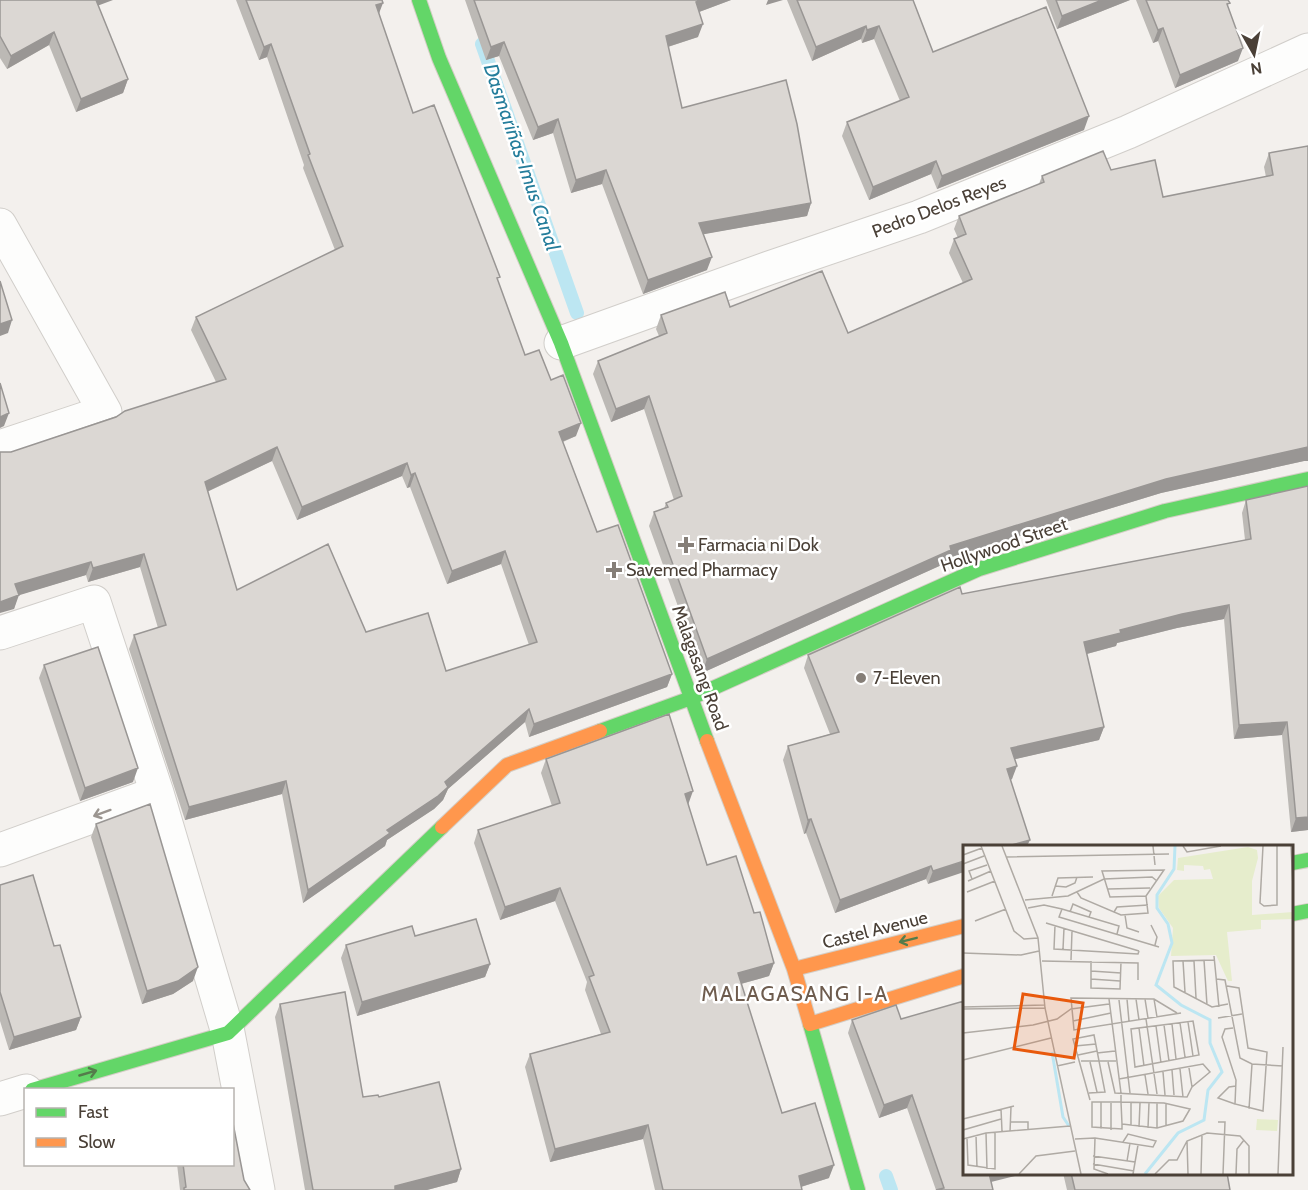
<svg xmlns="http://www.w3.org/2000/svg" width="1308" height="1190" font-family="Cabin,sans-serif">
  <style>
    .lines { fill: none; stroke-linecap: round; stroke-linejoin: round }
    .stream { stroke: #bce6f2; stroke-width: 14 }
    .street-casing { stroke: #d1ceca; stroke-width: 35 }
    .fast-casing { stroke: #d4cdc5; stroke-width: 16 }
    .slow-casing { stroke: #d4cdc5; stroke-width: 16 }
    .street { stroke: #fdfdfc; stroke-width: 33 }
    .fast { stroke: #63d668; stroke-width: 14 }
    .slow { stroke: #ff974d; stroke-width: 14 }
    .wall { fill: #bcb9b5; fill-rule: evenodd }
    .shaded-wall { fill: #999694 }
    .building { fill: #dbd7d3; stroke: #999694; stroke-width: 1.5; fill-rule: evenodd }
    .oneway { stroke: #9b9590 }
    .oneway2 { stroke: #547c4b }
    .poi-dot { fill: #857e77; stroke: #fff; stroke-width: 2 }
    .labels { text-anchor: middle; stroke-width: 5; stroke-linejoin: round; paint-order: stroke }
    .street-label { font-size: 18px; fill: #4a4037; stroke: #fff }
    .poi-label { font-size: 18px; fill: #4a4037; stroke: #fff; text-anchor: start }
    .water-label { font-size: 20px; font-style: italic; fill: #247d9b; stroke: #fff }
    .quarter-label { font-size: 21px; letter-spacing: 1.5px; fill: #6e5c4e; stroke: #fff }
    .inset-river { fill: none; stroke: #bce6f2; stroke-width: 3 }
    .inset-road { fill: none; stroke: #afaaa4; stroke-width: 1.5 }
    .view { fill: #e8590c; fill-opacity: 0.15; stroke: #e8590c; stroke-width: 3 }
    .inset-edge { fill: none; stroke: #4a4037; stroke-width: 3 }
  </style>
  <rect width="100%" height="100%" fill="#f3f0ed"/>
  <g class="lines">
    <path class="stream" d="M482,44L577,313
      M886,1176L891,1190"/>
    <g class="street-casing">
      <path id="street" d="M0,225L105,412L0,447
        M561,343L769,268L919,217L1128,132L1308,50
        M0,633L94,602L157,793L228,1033L258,1190
        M0,850L157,793
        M0,1099L26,1091"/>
    </g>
    <g class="fast-casing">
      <path id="fast" d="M419,0L439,58L561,343L707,741
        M600,731L691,698L979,569L1165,511L1308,479
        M1292,863L1308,860
        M1292,914L1308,911
        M810,1024L858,1190
        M32,1090L228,1033L442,827"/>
    </g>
    <g class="slow-casing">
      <path id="slow" d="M707,741L794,969L810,1024
        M442,827L507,765L600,731
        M794,969L964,926
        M810,1024L964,976"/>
    </g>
    <use href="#street" class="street"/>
    <use href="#fast" class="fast"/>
    <use href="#slow" class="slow"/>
  </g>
  <path class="wall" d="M0,0L98,6L128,79L123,93L76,112L49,45L7,69L0,58Z
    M236,0H382L379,14L413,113L498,282L525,355L551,380L576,436L563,442L597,532L672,674L667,687L529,737L525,722L448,789L443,800L434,809L387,840L385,846L303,903L282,794L185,820L129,649L134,635L158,628L140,567L88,582L86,575L18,595L14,609L11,452L216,382L191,330L196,317L335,250L303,168L304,165L267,57L259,60ZM272,461L297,520L402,476L407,488L410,487L447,584L501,564L529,645L446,671L366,632L237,590L207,492Z
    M465,0H731L699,12L698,37L668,47L682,108L811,203L807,216L703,234L707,270L643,294L602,184L571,193L553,133L533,140L499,56L486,60Z
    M787,0H913L933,52L1084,130L937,189L931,174L869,200L842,136L847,122L900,101L874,39L862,43L861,39L812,61Z
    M1046,0H1130L1057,29Z
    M1136,0H1228V7L1238,61L1175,88L1158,41L1153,43Z
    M1308,146L1304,461L1161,493L948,558L946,563L702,673L649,526L654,512L664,509L666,503L674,500L644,409L611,422L593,374L598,361L659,336L656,329L661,315L730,307L848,333L963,283L949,253L954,239L958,238L954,229L959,216L1039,184L1042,176L1111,170L1163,197L1266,177L1264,167L1269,153Z
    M1308,486V830L1291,832L1282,735L1234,739L1224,619L1177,628L1117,643L1116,646L1087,654L1104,727L1099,740L1015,759L1012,779L1011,780L928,884L926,879L835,913L806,833L804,834L783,760L788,746L830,734L804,668L808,655L962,594L1245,540L1242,513L1246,500Z
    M44,665L133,782L80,801L39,678Z
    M546,759L688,805L707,865L754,913L774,963L769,976L741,984L782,1113L829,1178L801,1187L802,1190H655L643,1139L550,1162L525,1067L530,1054L601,1034L585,990L587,982L555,901L500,920L474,843L478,830L552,806L541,773Z
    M96,824L193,981L173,994L142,1004L91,837Z
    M0,885L54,946L81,1017L76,1030L9,1050L0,1021Z
    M415,936L490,964L485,977L357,1016L341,958L346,945Z
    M280,1004L363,1097H379L461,1169L457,1182L427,1190H305L275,1017Z
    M901,1019L1027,1173L936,1190L907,1108L879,1118L848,1033L852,1020Z
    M177,1164H232L244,1180L250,1190H180Z
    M1063,1173H1227L1230,1190H1067Z"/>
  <path class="shaded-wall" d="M93,0H113L89,9Z
    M702,0H731L691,15L696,2Z
    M768,0H783L766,5Z
    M1102,0H1130L1057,29L1062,16Z
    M383,3L378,16L376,5Z
    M703,24L698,37L661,49L666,36Z
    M866,26L861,39L812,61L816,47Z
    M879,26L874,39L862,43L867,30Z
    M1163,28L1158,41L1153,43L1158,30Z
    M54,32L49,45L7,69L11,56Z
    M504,42L499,56L486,60L491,47Z
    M271,44L267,57L259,60L264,47Z
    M1243,48L1238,61L1175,88L1180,75Z
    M128,79L123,93L76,112L81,99Z
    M1089,116L1084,130L937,189L942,176Z
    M558,119L553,133L533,140L538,127Z
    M936,161L931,174L869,200L873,187Z
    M606,170L602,184L571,193L576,180Z
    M811,203L807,216L694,236L699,223Z
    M712,257L707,270L643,294L648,280Z
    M12,320L8,333L0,336V324Z
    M649,396L644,409L611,422L616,409Z
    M9,413L4,426L0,428V417Z
    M581,423L576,436L554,445L559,432Z
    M277,447L272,461L200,495L205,482Z
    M1308,447V461H1304L1161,493L948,558L946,563L702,673L707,659L950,546L1166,479Z
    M407,463L402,476L297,520L302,507Z
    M415,473L410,487L407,488L411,475Z
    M505,551L501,564L447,584L452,571Z
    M144,554L140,567L88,582L93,568Z
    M91,562L86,575L10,598L15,584Z
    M19,595L14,609L0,613V602Z
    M1229,605L1224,619L1177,628L1117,643L1116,646L1079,656L1084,642L1120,630L1182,614Z
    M672,674L667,687L529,737L534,724Z
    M529,709L525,722L448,789L443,800L434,809L387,840L385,846L303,903L308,890L387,830L445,782Z
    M1287,722L1282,735L1234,739L1239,725Z
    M1104,727L1099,740L1007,761L1011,748Z
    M1017,766L1012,779L1002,782L1007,769Z
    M138,768L133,782L80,801L85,788Z
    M286,781L282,794L185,820L189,807Z
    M693,791L688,805L685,794Z
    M1308,817V830L1291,832L1296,818Z
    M811,819L806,833L804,834L808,820Z
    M1030,840L1027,846H1008Z
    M964,861V872L928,884L933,871Z
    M931,866L926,879L835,913L840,900Z
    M560,888L555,901L500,920L505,907Z
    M774,963L769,976L733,986L738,973Z
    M490,964L485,977L357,1016L362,1002Z
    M198,967L193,981L173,994L142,1004L147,991Z
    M81,1017L76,1030L9,1050L14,1037Z
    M912,1095L907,1108L879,1118L884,1105Z
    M648,1125L643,1139L550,1162L555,1149Z
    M834,1165L829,1178L794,1189L799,1176Z
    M461,1169L457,1182L427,1190H393L395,1186Z
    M987,1173H1027L983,1184Z"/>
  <path class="building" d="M0,0H96L128,79L81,99L54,32L11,56L0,36Z
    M246,0H382L383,3L376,5L413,113L434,105L500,277L497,278L525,355L539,350L551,380L563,375L581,423L559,432L597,532L618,525L672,674L534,724L529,709L445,782L448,787L438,796L387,830L390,833L308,890L286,781L189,807L134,635L166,625L144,554L93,568L91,562L15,584L19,595L0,602V452H11L116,417L125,411L226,379L196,317L343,246L308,155L310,154L271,44L264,47ZM277,447L302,507L407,463L411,475L415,473L452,571L505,551L537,642L446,671L428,613L366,632L328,544L237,590L205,482Z
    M474,0H702L696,2L703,24L666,36L682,108L786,80L797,124L811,203L699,223L712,257L648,280L606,170L576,180L558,119L538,127L504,42L491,47Z
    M797,0H913L933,52L1046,7L1089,116L942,176L936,161L873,187L847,122L909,97L879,26L867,30L866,26L816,47Z
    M1056,0H1102L1062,16Z
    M1146,0H1228L1230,3L1227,4L1243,48L1180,75L1163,28L1158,30Z
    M1308,146V447L1166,479L950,546L951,550L707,659L654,512L668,507L666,503L682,496L649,396L616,409L598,361L667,333L661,315L725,292L730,307L822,271L848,333L972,279L954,239L966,234L959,216L1044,182L1042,176L1103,151L1111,170L1155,160L1163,197L1273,175L1269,153Z
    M0,281L12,320L0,324Z
    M0,383L9,413L0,417Z
    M1308,486V817L1296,818L1287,722L1239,725L1229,605L1182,614L1120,630L1121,633L1084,642L1104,727L1011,748L1017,766L1007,769L1030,840L1008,846H964V861L933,871L931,866L840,900L811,819L808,820L788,746L839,732L808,655L960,587L962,594L1251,539L1246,500Z
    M98,647L138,768L85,788L44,665Z
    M669,714L693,791L685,794L707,865L736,856L754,913L760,912L774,963L738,973L782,1113L815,1103L834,1165L799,1176L802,1190H663L648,1125L555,1149L530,1054L610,1032L589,977L594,975L560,888L505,907L478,830L560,803L546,759Z
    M150,804L198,967L178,981L147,991L96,824Z
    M33,875L54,946L60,945L81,1017L14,1037L0,992V885Z
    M476,919L490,964L362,1002L346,945L412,926L415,936Z
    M345,992L363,1097L378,1095L379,1097L439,1082L461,1169L395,1186V1190H313L280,1004Z
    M964,1001V1173H989L993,1190H936L944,1188L912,1095L884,1105L852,1020L896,1005L901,1019Z
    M232,1118L244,1180L250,1190H184V1188L186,1187L183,1164H232Z
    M1071,1173H1227L1230,1190H1075Z"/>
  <defs><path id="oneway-shaft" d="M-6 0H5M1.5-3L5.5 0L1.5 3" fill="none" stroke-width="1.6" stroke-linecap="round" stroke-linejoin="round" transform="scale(1.5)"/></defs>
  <use class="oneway" href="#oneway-shaft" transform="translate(102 813) rotate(160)"/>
  <g class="oneway2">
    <use href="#oneway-shaft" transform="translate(908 940) rotate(166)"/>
    <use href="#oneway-shaft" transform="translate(88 1073) rotate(-16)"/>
  </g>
  <g class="poi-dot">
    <path d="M683 536h6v6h6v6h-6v6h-6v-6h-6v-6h6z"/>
    <path d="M611 561h6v6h6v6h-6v6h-6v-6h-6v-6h6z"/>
    <circle cx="861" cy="678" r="6"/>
  </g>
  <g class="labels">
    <g class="street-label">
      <text transform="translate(939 207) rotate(-21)" y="6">Pedro Delos Reyes</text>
      <text transform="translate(1004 545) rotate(-19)" y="6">Hollywood Street</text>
      <text transform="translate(700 668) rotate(70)" y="6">Malagasang Road</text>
      <text transform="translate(875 930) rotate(-14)" y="6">Castel Avenue</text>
    </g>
    <g class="poi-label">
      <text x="698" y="551">Farmacia ni Dok</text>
      <text x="626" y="576">Savemed Pharmacy</text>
      <text x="873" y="684">7-Eleven</text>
    </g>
    <g class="water-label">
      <text transform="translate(522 157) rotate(71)" y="7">Dasmariñas-Imus Canal</text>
    </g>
    <g class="quarter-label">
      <text x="795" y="1001">MALAGASANG I-A</text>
    </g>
  </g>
  <g transform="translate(963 845)">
    <rect width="330" height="330" fill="#f3f0ed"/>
    <path d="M285,2L294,5L295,13L289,36V70L330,67V74L298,75V84L264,87L269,136H265L253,110L208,111L210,83L196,63L195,51L211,35L250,34L247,24L241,25L240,21L221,20V26L214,25L215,13ZM294,274L315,275L314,286L293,285Z" fill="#e6edcc"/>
    <path class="inset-river" d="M89,207L100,272L106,281M182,329L215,288L241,275L245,245L259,227L247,198V175L218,160L193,140L209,98L205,79L194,63V50L211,24L212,1"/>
    <path class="inset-road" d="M18,1L51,86L61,94L75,93M39,1L75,93L82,163L118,329M190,1L192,20M220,1L224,7L258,1M300,1L297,58L301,61L314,60V1M328,1L330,42M0,10L19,3M43,12L206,9M0,19L21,11M9,34L6,26L24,20M5,36L28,26M92,41L103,42L112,38L114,32M145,44L187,43M4,47L32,36M114,47L118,53L158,70L185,68L183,51L201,25L139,26L147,52L183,51M89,51L95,33L130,32M62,55L105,51L141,34L189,32L194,36M65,63L81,60L99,64L156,81L154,89M99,64L96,72L196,102M107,67L110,59L128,67L126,72M151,67L154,62L185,60M162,70L164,83L176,87M12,76L43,64M83,78L176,106M92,80L91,104L175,109L176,106M188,80L194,92L192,100M100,104L101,83M0,108L58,110L76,106M251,111L256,162M108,115L109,86M241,115L244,160M252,115L210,116L211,142L249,162L265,159M79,116L175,118V135M128,116V143L157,144L158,117M220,116L222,147M231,116L233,153M128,126L158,128M128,134L157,136M253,134L262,135L277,213L289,219L320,221M264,141L276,143L285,203L304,207L300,266L272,259L273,235L259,192L262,184L270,183M146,154L158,248V257L159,279V284L129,282V257H158L201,258L227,264L220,276L194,283L159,279M164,154L166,176M173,154L176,175M182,154L185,173M191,154L194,172M156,155L167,248M0,162L81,160M0,164L82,163M214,168L191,154L108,153L111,185L218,168M255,173L279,169M183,174L194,249M110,176L148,168M230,176L236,210L172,222L168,184ZM225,177L230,211M217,178L222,212M209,179L213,214M201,180L206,216M193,181L198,218M176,183L181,221M0,188L70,180L94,174L108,164L146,159M112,201L133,199M134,208L152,206M115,210L134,206M0,215L88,193M118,216H153M127,217L134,247M145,217L152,248L224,252L229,242L247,227L240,219L156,234M94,221L112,217M226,223L229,242M217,224L220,252M209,225L211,250M200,227L202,250M182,230L185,249M126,248L142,247L131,190L110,194L127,255M138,257V284M168,258V281M194,258V283M203,259V280M272,259L255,253L266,242L273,241M38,264L39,286M286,264L289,219M0,274L51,261M48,277H65V286M255,277H262L260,329M176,282L177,258M185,283L186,258M0,285L38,274M148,285V258M47,287L48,262M23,288L24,324M13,290L14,323M4,293L5,320L32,324V287M132,293L131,324L145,329M0,294L23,288L107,281M112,294L132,293L190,302L193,296L165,289L160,297M224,296L225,329M130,311L172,317M164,316L167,298M130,319L171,326M56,329L73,311L112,306M170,329L175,300M192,329L206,315H214L224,296L244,288L277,291L286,301V329M238,329L239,290M273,329L274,304L281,295M315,329L320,202"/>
    <path class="view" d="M60,149L120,158L111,213L51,204Z"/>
    <rect width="330" height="330" class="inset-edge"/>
  </g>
  <rect x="24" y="1088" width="210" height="78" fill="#ffffff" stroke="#b7b3af" stroke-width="1.5"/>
  <rect x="36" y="1108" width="30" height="9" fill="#63d668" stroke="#b7b3af" stroke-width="1.5"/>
  <text x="78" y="1118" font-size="18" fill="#4a4037">Fast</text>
  <rect x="36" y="1138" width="30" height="9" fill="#ff974d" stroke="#b7b3af" stroke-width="1.5"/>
  <text x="78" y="1148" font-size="18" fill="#4a4037">Slow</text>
  <g transform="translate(1254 54) rotate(171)" stroke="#ffffff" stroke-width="4.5" paint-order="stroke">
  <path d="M0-4.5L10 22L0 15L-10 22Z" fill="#4a4037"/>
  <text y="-9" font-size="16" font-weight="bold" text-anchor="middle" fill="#4a4037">N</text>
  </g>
</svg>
